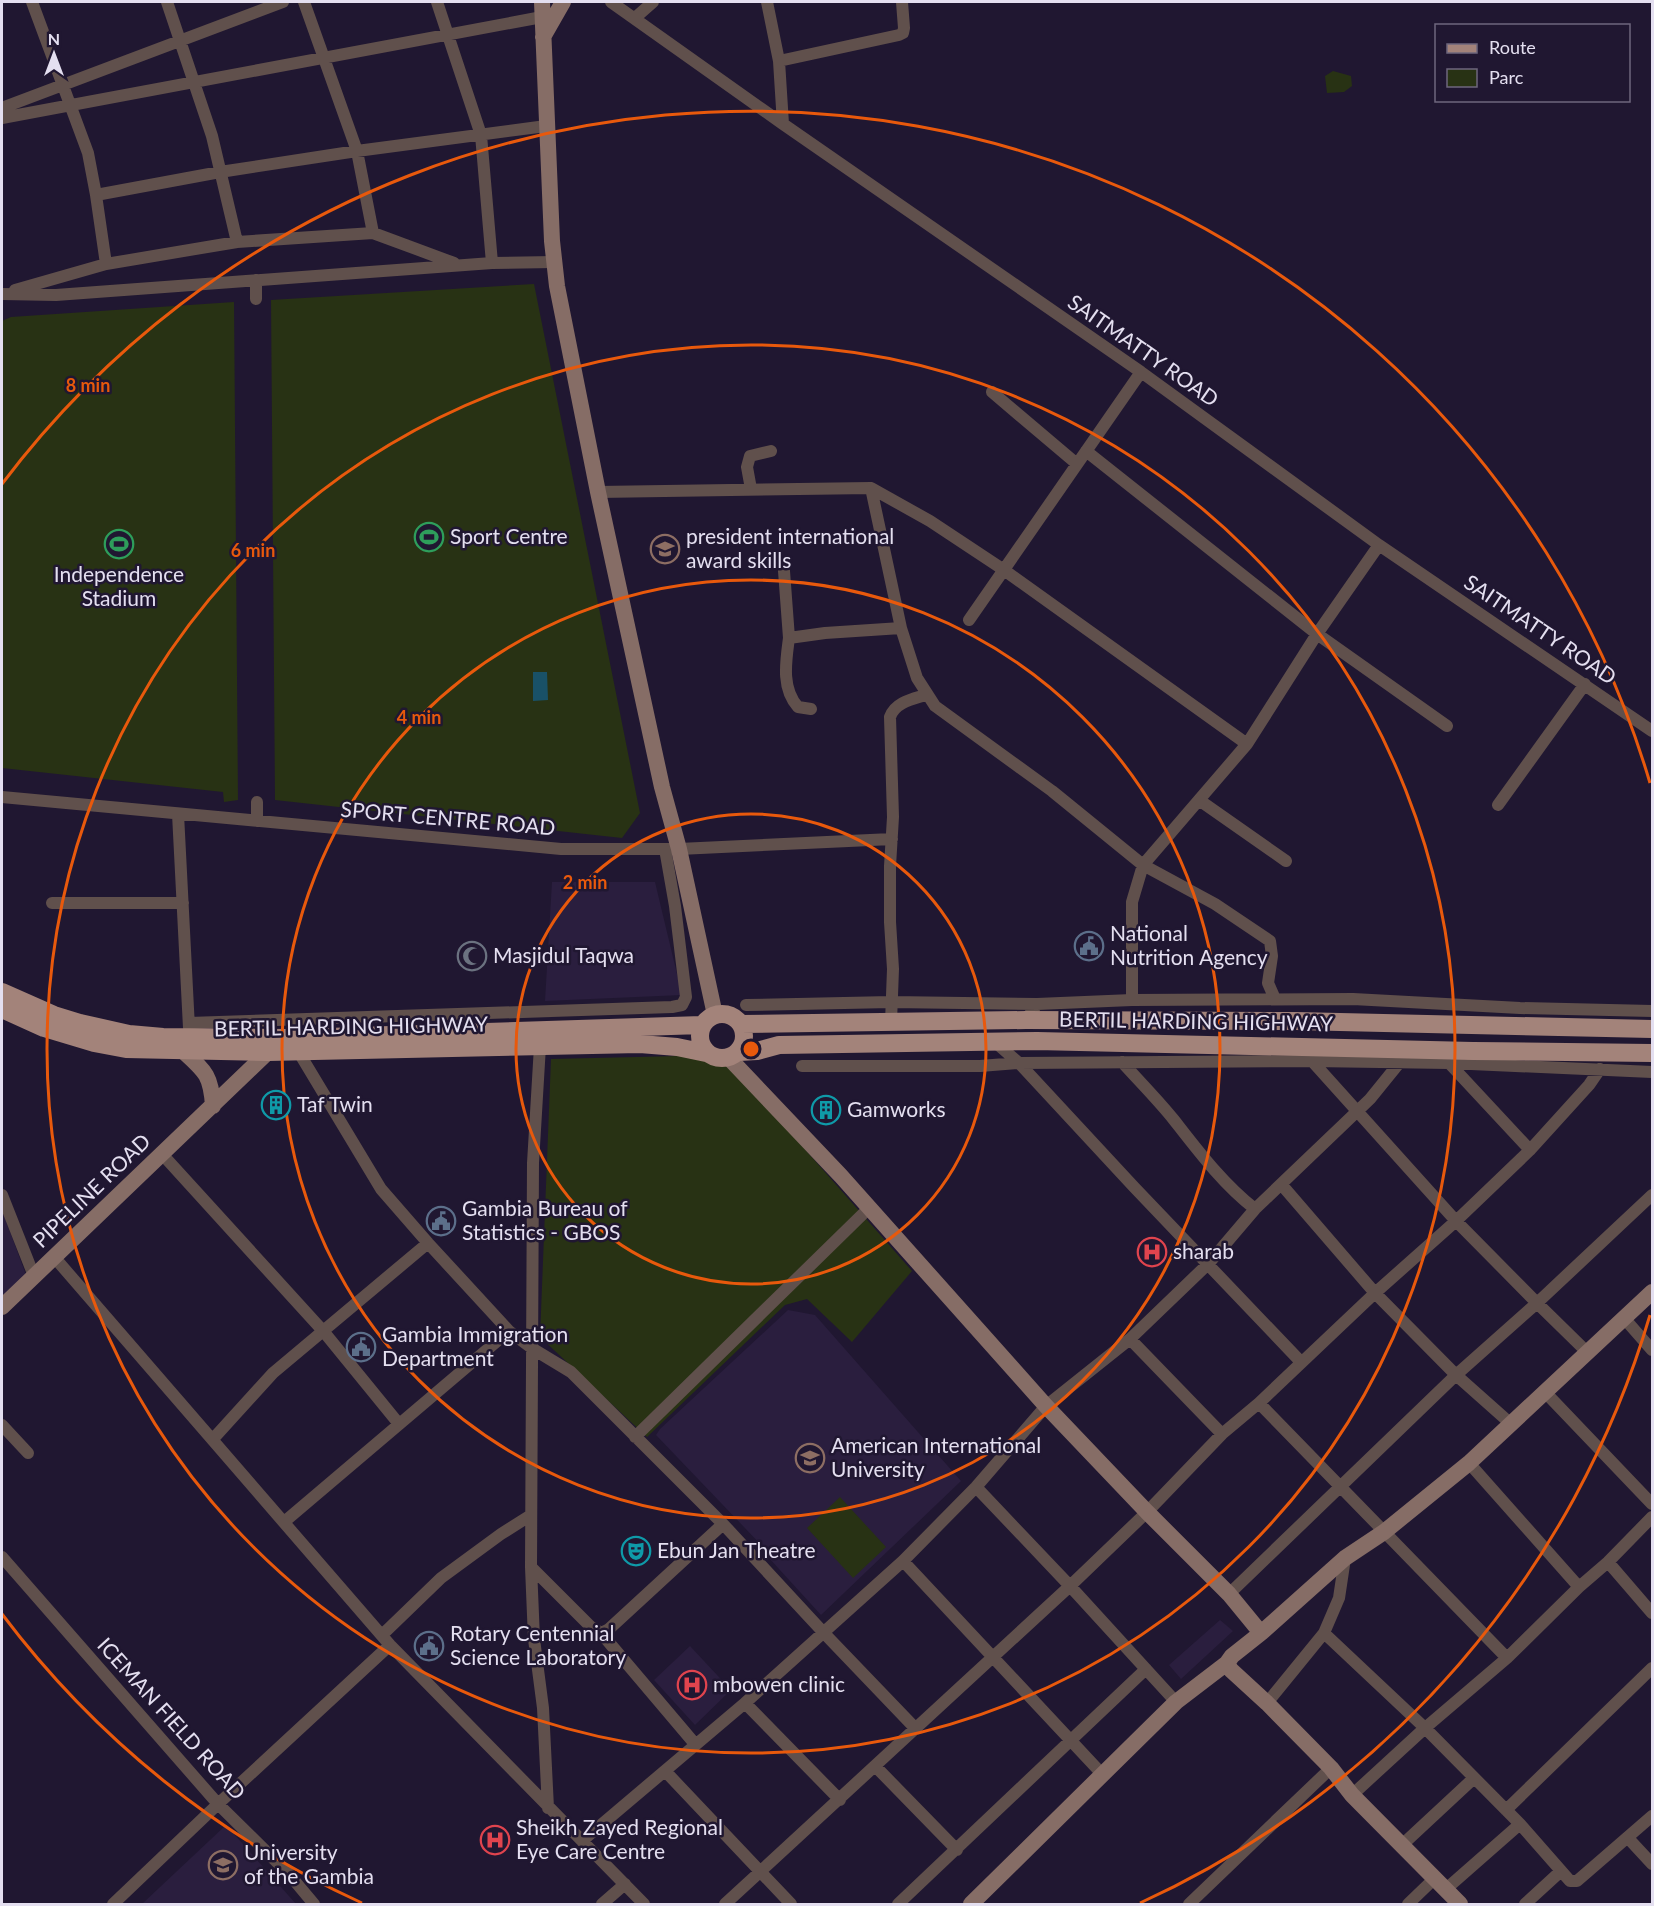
<svg xmlns="http://www.w3.org/2000/svg" width="1654" height="1906" font-family="Lato,sans-serif">
  <style>
    .built { fill: #2a1e3e }
    .green { fill: #283214 }
    .water { fill: #195167 }
    .lines { fill: none; stroke-linecap: round; stroke-linejoin: round }
    .street { stroke: #60504c; stroke-width: 12 }
    .secondary { stroke: #866d66; stroke-width: 16 }
    .primary { stroke: #a3837a; stroke-width: 18 }
    .ring { fill: none; stroke: #e8590c; stroke-width: 3 }
    .labels { text-anchor: middle; stroke-width: 5; stroke-linejoin: round; paint-order: stroke }
    .street-label { font-size: 21px; fill: #e4dff0; stroke: #201731 }
    .poi-label { font-size: 21px; fill: #e4dff0; stroke: #201731; text-anchor: start }
    .centre { fill: #e8590c; stroke: #201731; stroke-width: 3 }
    .ring-label { font-size: 18px; text-anchor: middle; font-weight: bold; fill: #e8590c; stroke: #201731; stroke-width: 5; stroke-linejoin: round; paint-order: stroke }
  </style>
  <rect width="100%" height="100%" fill="#201731"/>
  <path class="built" d="M552,882H655L682,995L545,1001Z
    M2,1210L26,1275L2,1298Z
    M788,1310L815,1315L961,1481L821,1615L769,1558L765,1549L656,1435L660,1429Z
    M1220,1620L1233,1631L1181,1679L1169,1665Z
    M690,1646L731,1690L695,1725L654,1680Z
    M226,1825L296,1904H142Z"/>
  <path class="green" d="M1333,71L1351,76L1352,86L1344,92L1327,93L1325,76Z
    M534,284L640,813L622,838L275,800L271,300Z
    M234,302L238,800L224,802L223,792L2,768V321L11,317Z
    M722,1055L912,1271L852,1342L807,1299L785,1305L647,1437L540,1337L551,1059Z
    M840,1497L886,1547L853,1578L807,1528Z"/>
  <path class="water" d="M533,672H547L548,700L533,701Z"/>
  <g class="lines">
    <path class="street" d="M32,2L88,153L96,195L106,264
      M167,2L212,136L237,242
      M304,2L357,151L373,233
      M437,2L481,135L492,263
      M611,2L783,124L1141,372L1379,545L1652,731
      M767,2L779,61L783,124
      M636,17L653,2
      M779,61L899,35L903,33L904,28L902,2
      M2,108L283,2
      M2,118L542,17
      M96,195L220,172L357,151L546,126
      M256,280V299
      M15,290L106,264L237,242L373,233L454,263
      M2,294L56,295L492,263L554,262
      M992,392L1077,464
      M1086,451L1317,634L1447,726
      M871,488L901,628L917,678L935,706L1052,791L1143,865L1215,904L1270,941L1272,956L1268,983L1275,999
      M751,489L747,467L750,456L771,451
      M598,492L871,488L930,521L1004,570L1247,744
      M784,571L789,638
      M969,620L1141,372
      M811,709L798,707C781,688 786,661 789,638L825,633L901,628
      M2,797L561,849H679L892,839
      M1199,800L1286,861
      M257,802V821
      M1498,805L1585,684
      M178,814L189,1028
      M52,903H183
      M1132,1000V902L1143,865L1247,744L1317,634L1379,545
      M746,1005L891,1002L1037,1004
      M1026,1020L1037,1004L1132,1000L1353,999L1520,1008L1652,1011
      M891,1022L893,969L890,922V866L893,817L890,717C895,702 913,699 926,695
      M189,1023L672,1007L682,1005L686,997L675,906L665,849
      M995,1042L1019,1063L1134,1187L1301,1362
      M540,1046L533,1163L531,1567L534,1639L543,1708L548,1808
      M298,1051L381,1189L428,1243L509,1331L533,1349L571,1372L723,1524L823,1632L916,1729
      M1312,1061L1456,1221L1537,1303L1587,1352
      M1449,1063L1530,1150
      M802,1066H980L1019,1063L1312,1061L1449,1063L1652,1072
      M162,1154L324,1332L399,1424
      M1281,1184L1375,1293L1456,1375L1510,1423
      M2,1195L34,1276
      M1255,1209L1370,1099L1400,1062
      M55,1258L390,1645L644,1904
      M1624,1318L1652,1350
      M1130,1339L1222,1434
      M1544,1391L1652,1504
      M1259,1403L1507,1658
      M2,1425L28,1453
      M635,1437L869,1208
      M213,1439L273,1373L428,1243
      M1469,1463L1579,1587
      M976,1487L1070,1586L1176,1702
      M284,1522L509,1331
      M2,1557L218,1804L288,1873L314,1904
      M903,1561L1103,1775
      M1608,1562L1652,1613
      M531,1567L591,1627L601,1633L609,1629L723,1524
      M1229,1594L1456,1375L1537,1303L1652,1195
      M601,1633L695,1744
      M1324,1633L1425,1728L1520,1824L1570,1881H1577L1652,1816
      M382,1635L441,1578L501,1534L531,1515
      M745,1703L840,1800
      M1267,1703L1324,1633L1339,1598L1345,1558
      M876,1767L957,1850
      M666,1772L791,1904
      M1352,1795L1425,1728L1507,1658L1579,1587L1608,1562L1652,1517
      M1506,1810L1652,1668
      M1628,1838L1652,1864
      M582,1841L745,1703L903,1561L976,1487L1046,1406L1130,1339L1209,1263L1255,1209C1223,1184 1199,1152 1174,1120C1158,1100 1139,1081 1122,1062
      M1402,1845L1474,1778
      M1446,1889L1520,1824
      M113,1904L218,1804L390,1645
      M602,1904L625,1884
      M725,1904L1070,1586L1147,1512L1222,1434L1259,1403L1375,1293L1456,1221L1530,1150L1589,1085L1600,1069
      M898,1904L1146,1669
      M1189,1904L1331,1768
      M1408,1904L1435,1878
      M1525,1904L1561,1871"/>
    <path class="secondary" d="M542,2L552,241L557,286L598,492L662,787L679,849L715,1015
      M543,37L563,2
      M183,1051C205,1071 211,1075 213,1106
      M729,1058L841,1176L1046,1406L1147,1512L1229,1594L1261,1633L1232,1656L1227,1663L1231,1670L1267,1703L1331,1768L1352,1795L1460,1904
      M2,1307L268,1052
      M1261,1633L1345,1558L1384,1532L1469,1463L1652,1292
      M971,1904L1176,1702L1227,1663"/>
    <path class="primary" d="M2,992L54,1015L80,1023L129,1034L163,1037L295,1038L702,1025
      M2,1009L44,1028L94,1043L126,1049L268,1052L640,1044L677,1047L706,1053
      M700 1036a22 22 0 1 1 44 0a22 22 0 1 1-44 0Z
      M741,1024L1026,1020L1296,1021L1652,1029
      M739,1052L757,1051L779,1045L1037,1041L1473,1051L1652,1053"/>
  </g>
  <g class="ring">
    <circle cx="751" cy="1049" r="235"/>
    <circle cx="751" cy="1049" r="469"/>
    <circle cx="751" cy="1049" r="704"/>
    <path d="M1650 1315A938 938 0 0 1 1140 1903M362 1903A938 938 0 0 1 2 1614M2 484A938 938 0 0 1 1650 783"/>
  </g>
  <defs>
    <g id="stadium-ring" transform="scale(1.5)"><circle r="9.5" fill="#201731" stroke="#2e9e5b" stroke-width="1.5"/><path d="M0-5a6.5 5 0 1 0 0 10a6.5 5 0 1 0 0-10ZM-3.5-1.8h7v3.6h-7Z" fill="#2e9e5b"/></g>
    <g id="school-ring" transform="scale(1.5)"><circle r="9.5" fill="#201731" stroke="#8d6e63" stroke-width="1.5"/><path d="M0-5L7-2L0 1L-7-2ZM-4 1L0 2.5L4 1V4Q0 6-4 4Z" fill="#8d6e63"/></g>
    <g id="civic-ring" transform="scale(1.5)"><circle r="9.5" fill="#201731" stroke="#5c6f8a" stroke-width="1.5"/><path d="M-.6-6.5H3V-4.5H.6V-3L4-1V1h2V6H-6V1h2V-1L-.6-3ZM-1.2 2.5V6h2.4V2.5Z" fill="#5c6f8a"/></g>
    <g id="mosque-ring" transform="scale(1.5)"><circle r="9.5" fill="#201731" stroke="#6b7280" stroke-width="1.5"/><path d="M3.5-4.9A6 6 0 1 0 3.5 4.9A5 5 0 1 1 3.5-4.9Z" fill="#6b7280"/></g>
    <g id="building-ring" transform="scale(1.5)"><circle r="9.5" fill="#201731" stroke="#0f9aa8" stroke-width="1.5"/><path d="M-4-6H4V6H1V3H-1V6H-4ZM-2.5-4.3h1.7v1.8h-1.7ZM.8-4.3h1.7v1.8H.8ZM-2.5-1h1.7V.8h-1.7ZM.8-1h1.7V.8H.8Z" fill="#0f9aa8"/></g>
    <g id="hospital-ring" transform="scale(1.5)"><circle r="9.5" fill="#201731" stroke="#e0444e" stroke-width="1.5"/><path d="M-5-5h3v3.5h4V-5h3V5h-3V1.5h-4V5h-3Z" fill="#e0444e"/></g>
    <g id="university-ring" transform="scale(1.5)"><circle r="9.5" fill="#201731" stroke="#8d6e63" stroke-width="1.5"/><path d="M0-5L7-2L0 1L-7-2ZM-4 1L0 2.5L4 1V4Q0 6-4 4Z" fill="#8d6e63"/></g>
    <g id="theatre-ring" transform="scale(1.5)"><circle r="9.5" fill="#201731" stroke="#0f9aa8" stroke-width="1.5"/><path d="M-5-5.5Q0-4 5-5.5V0Q5 5 0 6Q-5 5-5 0ZM-3.3-2.5H-1v1.5H-3.3ZM1-2.5H3.3v1.5H1ZM-2.8 1Q0 5.5 2.8 1Z" fill="#0f9aa8"/></g>
  </defs>
  <g fill-rule="evenodd">
    <use href="#stadium-ring" x="429" y="537"/>
    <use href="#stadium-ring" x="119" y="544"/>
    <use href="#school-ring" x="665" y="549"/>
    <use href="#civic-ring" x="1089" y="946"/>
    <use href="#mosque-ring" x="472" y="956"/>
    <use href="#building-ring" x="276" y="1105"/>
    <use href="#building-ring" x="826" y="1110"/>
    <use href="#civic-ring" x="441" y="1221"/>
    <use href="#hospital-ring" x="1152" y="1252"/>
    <use href="#civic-ring" x="361" y="1347"/>
    <use href="#university-ring" x="810" y="1458"/>
    <use href="#theatre-ring" x="636" y="1551"/>
    <use href="#civic-ring" x="429" y="1646"/>
    <use href="#hospital-ring" x="692" y="1685"/>
    <use href="#hospital-ring" x="495" y="1840"/>
    <use href="#university-ring" x="223" y="1865"/>
  </g>
  <g class="labels">
    <g class="street-label">
      <text transform="translate(1143 351) rotate(35)" y="7">SAITMATTY ROAD</text>
      <text transform="translate(1540 630) rotate(34)" y="7">SAITMATTY ROAD</text>
      <text transform="translate(448 819) rotate(5)" y="7">SPORT CENTRE ROAD</text>
      <text transform="translate(1196 1022) rotate(1)" y="7">BERTIL HARDING HIGHWAY</text>
      <text transform="translate(351 1027) rotate(-1)" y="7">BERTIL HARDING HIGHWAY</text>
      <text transform="translate(92 1191) rotate(-44)" y="7">PIPELINE ROAD</text>
      <text transform="translate(171 1719) rotate(48)" y="7">ICEMAN FIELD ROAD</text>
    </g>
    <g class="poi-label">
      <text x="450" y="544">Sport Centre</text>
      <text x="686" y="544">president international<tspan x="686" dy="24">award skills</tspan></text>
      <text x="119" y="582" text-anchor="middle">Independence<tspan x="119" dy="24">Stadium</tspan></text>
      <text x="1110" y="941">National<tspan x="1110" dy="24">Nutrition Agency</tspan></text>
      <text x="493" y="963">Masjidul Taqwa</text>
      <text x="297" y="1112">Taf Twin</text>
      <text x="847" y="1117">Gamworks</text>
      <text x="462" y="1216">Gambia Bureau of<tspan x="462" dy="24">Statistics - GBOS</tspan></text>
      <text x="1173" y="1259">sharab</text>
      <text x="382" y="1342">Gambia Immigration<tspan x="382" dy="24">Department</tspan></text>
      <text x="831" y="1453">American International<tspan x="831" dy="24">University</tspan></text>
      <text x="657" y="1558">Ebun Jan Theatre</text>
      <text x="450" y="1641">Rotary Centennial<tspan x="450" dy="24">Science Laboratory</tspan></text>
      <text x="713" y="1692">mbowen clinic</text>
      <text x="516" y="1835">Sheikh Zayed Regional<tspan x="516" dy="24">Eye Care Centre</tspan></text>
      <text x="244" y="1860">University<tspan x="244" dy="24">of the Gambia</tspan></text>
    </g>
  </g>
  <circle cx="751" cy="1049" r="9" class="centre"/>
  <g class="ring-label">
    <text x="88" y="392">8 min</text>
    <text x="253" y="557">6 min</text>
    <text x="419" y="724">4 min</text>
    <text x="585" y="889">2 min</text>
  </g>
  <rect width="1654" height="1906" fill="none" stroke="#e4dff0" stroke-width="6"/>
  <rect x="1435" y="24" width="195" height="78" fill="#201731" stroke="#6e677d" stroke-width="1.5"/>
  <rect x="1447" y="44" width="30" height="9" fill="#a3837a" stroke="#6e677d" stroke-width="1.5"/>
  <text x="1489" y="54" font-size="18" fill="#e4dff0">Route</text>
  <rect x="1447" y="69" width="30" height="18" fill="#283214" stroke="#6e677d" stroke-width="1.5"/>
  <text x="1489" y="84" font-size="18" fill="#e4dff0">Parc</text>
  <g transform="translate(54 54)" stroke="#201731" stroke-width="4.5" paint-order="stroke">
  <path d="M0-4.5L10 22L0 15L-10 22Z" fill="#e4dff0"/>
  <text y="-9" font-size="16" font-weight="bold" text-anchor="middle" fill="#e4dff0">N</text>
  </g>
</svg>
